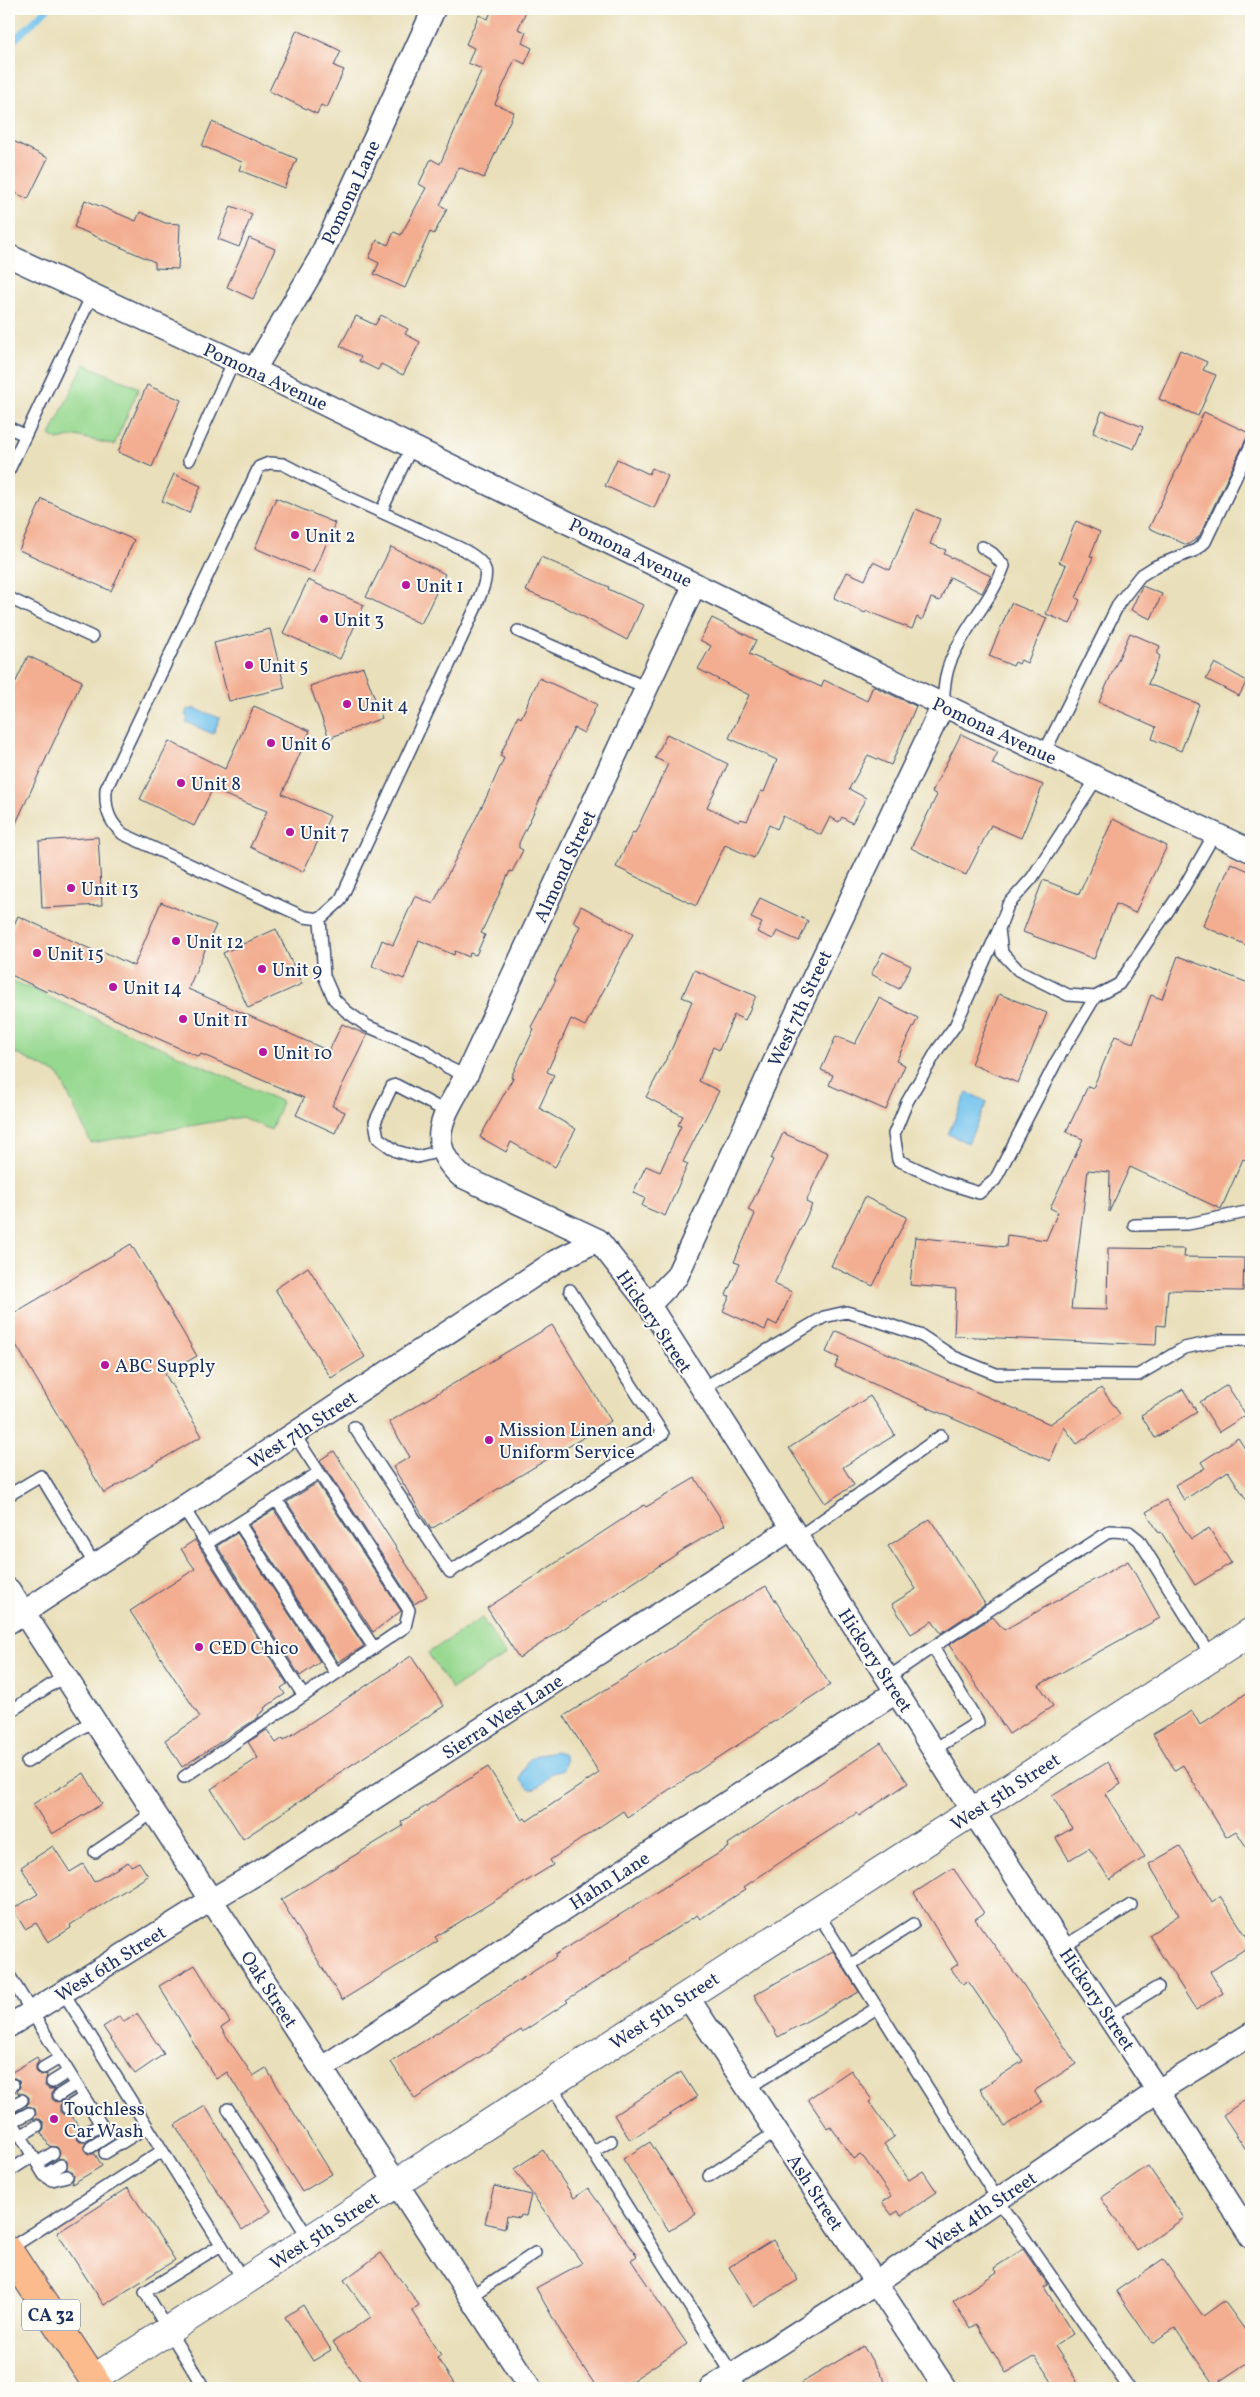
<svg xmlns="http://www.w3.org/2000/svg" width="1260" height="2397" font-family="Vollkorn,serif">
  <style>
    .green { fill: #96d88f; stroke: #588476 }
    .water { fill: #71c2ed; stroke: #4678a6 }
    .lines { fill: none; stroke-linecap: round; stroke-linejoin: round }
    .stream { stroke: #71c2ed; stroke-width: 7 }
    .building { fill: #f3ae91 }
    .service-casing { stroke: #3a496c; stroke-width: 14 }
    .minor-casing { stroke: #3a496c; stroke-width: 25 }
    .tertiary-casing { stroke: #3a496c; stroke-width: 30 }
    .primary-casing { stroke: #3a496c; stroke-width: 30 }
    .service { stroke: #fff; stroke-width: 11 }
    .minor { stroke: #fff; stroke-width: 22 }
    .tertiary { stroke: #fff; stroke-width: 28 }
    .primary { stroke: #fbbb8d; stroke-width: 28 }
    .poi-dot { fill: #b5179e; stroke: #fdfcf7; stroke-width: 2 }
    .labels { text-anchor: middle; stroke-width: 4; stroke-linejoin: round; paint-order: stroke }
    .shield { fill: #fdfcf7; stroke: #5f6c8c; stroke-width: 1 }
    .shield-label { font-size: 18px; font-weight: bold; fill: #1b2f5e }
    .street-label { font-size: 19px; fill: #1b2f5e; stroke: #fdfcf7 }
    .poi-label { font-size: 19px; fill: #1b2f5e; stroke: #fdfcf7; text-anchor: start }
  </style>
  <rect width="100%" height="100%" fill="#fdfcf7"/>
  <filter id="ink" filterUnits="userSpaceOnUse"><feTurbulence type="fractalNoise" baseFrequency=".02" numOctaves="2"/><feDisplacementMap in="SourceGraphic" scale="10" xChannelSelector="R" yChannelSelector="G"/><feConvolveMatrix kernelMatrix="1 2 1 2 8 2 1 2 1" color-interpolation-filters="sRGB"/></filter>
  <filter id="wash" filterUnits="userSpaceOnUse"><feTurbulence type="fractalNoise" baseFrequency=".0096" numOctaves="4" result="noise"/><feDisplacementMap in="SourceGraphic" scale="20" xChannelSelector="R" yChannelSelector="G"/><feGaussianBlur stdDeviation="1.12" result="paint"/><feColorMatrix in="noise" values="0 0 0 0 0 0 0 0 0 0 0 0 0 0 0 0 0 1.4 0 .05"/><feComposite in="paint" operator="in"/></filter>
  <g filter="url(#wash)">
    <rect width="100%" height="100%" fill="#e9dfba"/>
    <path class="green" d="M84,364L139,388L114,445L76,436L57,440L50,435Z
      M9,979L282,1102L271,1130L242,1117L91,1143L59,1075L9,1050Z
      M482,1618L506,1655L452,1689L428,1653Z"/>
    <path class="water" d="M193,708L220,718L213,734L186,722L188,717L185,716L187,709L192,710Z
      M967,1092L987,1102L968,1143L948,1134Z
      M556,1751L564,1755L566,1761L562,1771L551,1773C544,1781 542,1788 530,1789L520,1780C526,1756 532,1755 556,1751Z"/>
    <g class="lines">
      <path class="stream" d="M9,45L47,9"/>
    </g>
    <g id="blocks">
      <path class="building" d="M492,9H527L518,29L526,32L522,43L532,48L525,64L515,59L495,104L514,112L484,178L459,167L440,205L447,209L434,234L430,232L405,288L374,274L379,263L369,258L377,240L388,245L394,232L401,235L426,188L419,184L431,159L440,164L482,69L468,63L474,48L466,44L479,15L488,19Z
        M297,30L341,51L334,66L344,70L327,108L321,105L317,114L269,91Z
        M212,122L297,159L284,188L239,170L242,162L202,146Z
        M9,139L48,158L28,199L9,190Z
        M85,200L136,221L140,212L165,223L180,224L178,269L155,268V262L74,227Z
        M231,206L252,214L239,247L218,239Z
        M249,238L275,249L253,299L227,287Z
        M381,315L408,329L405,334L420,342L403,375L381,364L378,370L359,361L361,357L340,346L356,316L375,325Z
        M1180,350L1207,362L1203,370L1216,375L1198,416L1159,399Z
        M147,385L181,400L152,467L118,452Z
        M1102,411L1143,427L1134,449L1093,433Z
        M1204,412L1249,433L1199,537L1187,545L1149,528Z
        M617,459L649,474L652,468L668,476L654,508L605,486Z
        M174,474L201,486L189,513L162,501Z
        M276,498L335,523L314,573L255,548Z
        M42,499L134,540L111,591L19,550Z
        M916,509L940,519L930,544L946,550L944,554L991,576L982,593L950,577L940,601L931,598L922,620L917,617L912,629L867,611L865,613L834,598L847,572L865,580L873,562L890,570Z
        M1076,521L1100,532L1090,556L1093,557L1076,598L1080,600L1070,624L1046,614L1066,565L1059,562Z
        M391,547L445,574L421,624L366,597Z
        M541,557L609,587L608,589L643,605L627,640L563,606L526,591Z
        M308,580L364,605L340,659L283,633Z
        M1142,586L1162,594L1151,619L1131,610Z
        M1011,603L1047,618L1027,663L1021,660L1019,664L1015,662L1013,666L989,656Z
        M712,618L756,640L749,654L821,687L824,680L867,701L873,686L916,706L891,765L868,755L849,789L866,798L852,823L842,817L839,822L830,817L821,835L783,816L777,829L769,825L754,858L725,845L696,906L616,867L633,832L635,833L668,764L655,758L667,734L728,764L707,807L739,822L741,819L747,821L761,791L764,792L777,760L729,738L749,695L698,669L711,646L700,640Z
        M270,629L285,688L229,701L214,643Z
        M1130,633L1160,646L1157,654L1160,656L1148,684L1199,704L1181,751L1152,739L1156,727L1099,702Z
        M28,656L82,681L9,838V696Z
        M1215,663L1247,681L1239,696L1206,679Z
        M363,667L382,718L329,738L310,686Z
        M539,678L597,704L584,733L574,728L519,843V848L523,850L512,872L510,871L481,933L485,935L476,955L470,953L469,957L455,951L454,955L419,940L404,979L372,966L382,940L393,945L415,896L433,904L487,796L504,758L500,756L518,716L521,718Z
        M254,706L310,731L282,794L330,816L303,872L250,847L267,811L212,790L194,826L140,799L169,741L225,769Z
        M961,734L998,752L992,764L1043,785L1021,838L991,825L966,875L911,848L937,795L932,792Z
        M1113,819L1167,846L1135,913L1116,904L1094,959L1023,932L1043,880L1079,894Z
        M98,837L102,905L42,908L39,841Z
        M1231,863L1251,872V947L1203,926Z
        M760,898L808,921L799,941L777,931L773,939L757,932L762,923L751,918Z
        M161,902L216,925L188,989L329,1051L342,1024L367,1035L332,1106L345,1112L335,1133L296,1115L304,1098L201,1054L199,1057L48,989L47,992L9,974V936L18,916L97,952L98,949L134,966Z
        M581,906L633,934L585,1026L571,1019L547,1072L554,1075L539,1108L576,1129L555,1167L511,1142L506,1152L480,1137L513,1078L511,1077L534,1029L531,1027L556,980H554L580,926L573,922Z
        M276,929L302,984L248,1008L223,953Z
        M883,952L911,966L899,989L871,974Z
        M1178,956L1251,984V1162L1243,1159L1221,1209L1130,1167L1109,1212L1110,1172L1088,1170L1071,1309L1107,1310L1108,1248L1185,1249L1184,1257L1244,1258L1243,1291L1168,1290L1165,1326L1157,1325L1156,1345L954,1336L956,1289L910,1285L915,1237L1006,1247L1007,1235L1046,1240L1058,1212L1050,1208L1083,1139L1066,1132L1088,1086L1093,1088L1115,1036L1133,1043L1151,995L1162,999Z
        M694,970L756,996L745,1020L734,1015L719,1050L713,1047L699,1081L719,1091L683,1162L688,1164L665,1216L642,1206L645,1198L633,1193L646,1166L660,1172L681,1126L678,1125L683,1116L646,1097L672,1048L692,1001L682,997Z
        M999,994L1047,1013L1018,1083L971,1064Z
        M879,998L918,1018L896,1061L905,1065L886,1110L829,1085L833,1075L821,1070L836,1036L855,1044Z
        M783,1133L828,1153L806,1202L812,1205L774,1284L792,1292L777,1325L769,1321L765,1330L723,1311L730,1296L726,1295L740,1264L734,1262L755,1214L748,1210L773,1160L771,1159Z
        M865,1197L907,1217L873,1286L831,1266Z
        M131,1244L197,1356L165,1374L202,1436L104,1493L9,1333V1316Z
        M308,1267L365,1357L331,1378L275,1289Z
        M552,1325L611,1421L431,1529L393,1467L410,1457L389,1422Z
        M836,1331L1050,1424L1101,1388L1120,1414L1077,1444L1064,1427L1050,1461L835,1367L839,1358L826,1352Z
        M1227,1385L1246,1415L1219,1432L1200,1402Z
        M1183,1389L1197,1412L1155,1438L1141,1415Z
        M870,1396L895,1435L843,1467L854,1485L825,1503L789,1448Z
        M1238,1438L1251,1458V1507L1228,1471L1184,1500L1175,1485L1205,1468L1201,1462Z
        M334,1451L427,1596L414,1604L320,1460Z
        M695,1478L725,1525L683,1550L519,1658L487,1608L644,1505L646,1507Z
        M317,1483L401,1611L373,1632L287,1502Z
        M1166,1500L1191,1539L1209,1528L1231,1563L1195,1585L1161,1532L1159,1533L1146,1512Z
        M274,1510L364,1646L338,1662L249,1525Z
        M930,1519L985,1604L941,1633L932,1621L911,1634L892,1604L916,1589L888,1546Z
        M237,1533L320,1662L300,1676L217,1546Z
        M195,1540L287,1684L281,1688L285,1694L264,1708L265,1710L258,1715L259,1717L182,1767L165,1740L200,1717L130,1611L195,1569L181,1549Z
        M1128,1561L1160,1618L1039,1685L1053,1706L1009,1734L949,1645L993,1617L1004,1630Z
        M766,1586L830,1685L627,1817L623,1811L550,1860L553,1865L435,1937L438,1941L342,2000L281,1900L403,1826L401,1822L488,1767L522,1820L525,1818L527,1821L599,1773L564,1716L674,1646L726,1609Z
        M411,1656L444,1706L334,1776L335,1778L243,1839L211,1789L258,1758L248,1742L267,1730L276,1743L283,1738L284,1740Z
        M1251,1690V1854L1236,1831L1226,1837L1183,1765L1175,1770L1153,1734L1192,1711L1200,1725Z
        M881,1743L908,1783L859,1816L857,1813L797,1851L744,1887L746,1889L700,1919L697,1915L631,1957L632,1959L566,2000L568,2002L522,2032L521,2030L415,2099L391,2062L556,1957L555,1955L729,1847L728,1844Z
        M1108,1762L1121,1784L1105,1794L1145,1857L1110,1880L1089,1848L1069,1860L1056,1838L1072,1828L1052,1796Z
        M84,1773L102,1804L52,1834L33,1804Z
        M53,1846L70,1872L83,1864L94,1882L128,1862L131,1866L139,1862L148,1876L70,1925L71,1928L48,1942L36,1923L25,1929L13,1909L38,1894L21,1867Z
        M1180,1846L1212,1902L1220,1896L1251,1943V1945L1210,1972L1223,1993L1196,2010L1149,1935L1179,1915L1149,1864Z
        M953,1868L984,1913L975,1919L1022,1983L1076,2064L1034,2091L1042,2102L1005,2126L980,2089L1023,2061L968,1981L963,1985L951,1969L958,1964L914,1893Z
        M833,1951L859,1992L778,2037L754,1995Z
        M195,1965L230,2022L221,2028L253,2076L266,2068L332,2174L302,2192L227,2072L216,2079L159,1986Z
        M137,2014L164,2054L135,2074L103,2027L120,2016L124,2022Z
        M37,2057L39,2061L36,2065V2071L40,2075L47,2074L45,2086L49,2089H55L52,2092V2099L56,2102L63,2101L60,2105V2112L64,2115L71,2114L79,2128L76,2132V2138L80,2142H86L84,2147L85,2151L88,2154H95L102,2166L72,2184L74,2175L67,2169V2161L58,2158L60,2152L57,2147L49,2146L41,2132L44,2129V2123L40,2119H33L36,2114L35,2109L26,2106L29,2103V2097L17,2092L20,2087L19,2081L15,2078H9V2074Z
        M851,2070L872,2100L869,2102L894,2137L884,2144L909,2180L923,2171L937,2192L901,2216L898,2211L892,2215L882,2202L891,2196L864,2158L860,2155L854,2159L831,2127L828,2129L808,2099Z
        M681,2072L697,2097L630,2140L614,2115Z
        M1251,2096V2157L1223,2115Z
        M205,2106L271,2211L242,2230L175,2125Z
        M650,2142L696,2214L669,2231L623,2159Z
        M543,2150L574,2198L588,2188L637,2256L631,2260L687,2344L621,2388H597L563,2336L536,2288L582,2263L514,2169Z
        M1148,2166L1184,2218L1137,2251L1101,2198Z
        M494,2186L531,2195L526,2216L521,2215L520,2218L507,2216L505,2228L485,2223Z
        M128,2188L175,2260L104,2305L57,2233Z
        M773,2240L798,2280L754,2307L729,2267Z
        M1023,2249L1048,2285L1044,2287L1073,2334L1055,2346L1081,2388H1056L1035,2356L1006,2373L976,2324L970,2328L953,2301L997,2272L994,2268Z
        M381,2253L419,2305L412,2310L441,2355L437,2358L457,2388H365L333,2342L371,2317L344,2280Z
        M1163,2259L1203,2316L1224,2301L1245,2330L1251,2325V2360L1214,2385L1175,2328L1152,2343L1116,2291Z
        M303,2305L331,2350L313,2361L285,2317Z
        M863,2346L889,2388H793Z"/>
    </g>
  </g>
  <g filter="url(#ink)">
    <use href="#blocks" fill-opacity="0" stroke="#3a496c" stroke-width="1"/>
    <g class="lines">
      <g class="service-casing">
        <path id="service" d="M9,428L25,435
          M189,460L234,360
          M269,463L283,464L337,492L460,548C496,565 487,577 475,609L340,901L320,919L304,917L123,834C108,821 105,808 106,789L259,467Z
          M9,470L92,295
          M381,512L412,446
          M9,598L92,637
          M518,631L647,688
          M943,705C944,690 945,674 951,660C965,626 992,600 1004,566L993,554L982,547
          M1044,753L1119,603L1140,576L1156,566L1196,550L1205,542L1251,445
          M1097,778L1032,878L1008,905L999,929L1002,953L1018,970L1068,995L1095,997L1119,984L1184,887L1215,833
          M320,919L324,976L334,999L346,1011L367,1026L426,1051L447,1067L466,1076
          M999,929L955,1026L938,1049L907,1102L894,1134L898,1160L947,1183L979,1193L995,1180L1056,1062L1095,997
          M441,1151L417,1157L396,1151L378,1138L375,1122L392,1086L396,1085L447,1112
          M1134,1225L1188,1224L1251,1211
          M701,1389L824,1317L846,1312L875,1320L922,1336L954,1357L996,1374L1138,1375L1184,1348L1223,1340H1251
          M354,1427L450,1572L663,1434L570,1290
          M9,1495L41,1476L95,1565
          M276,1499L374,1648
          M183,1507L303,1695
          M239,1523L336,1673
          M797,1538L941,1436
          M206,1544L318,1473
          M933,1647L1110,1531L1129,1532L1139,1540L1212,1657
          M887,1678L933,1647L978,1722L933,1750
          M9,1712L65,1676
          M27,1762L94,1720
          M184,1777L405,1627L409,1610L294,1434
          M95,1852L154,1812
          M817,1912L998,2200L1129,2388
          M1063,1947L1131,1905
          M850,1965L913,1924
          M9,1975L108,2136L91,2147
          M63,1992L244,2281
          M1109,2017L1158,1987
          M43,2068L60,2058
          M52,2082L68,2072
          M550,2084L741,2388
          M9,2088L13,2085
          M748,2088L872,2011
          M59,2095L76,2084
          M9,2108L22,2100
          M67,2108L84,2097
          M228,2109L309,2239
          M9,2116L44,2175L52,2180L67,2176
          M12,2122L29,2113
          M83,2135L101,2124
          M20,2136L37,2126
          M592,2152L611,2141
          M105,2153L147,2127
          M37,2163L53,2153
          M9,2171L33,2156
          M44,2175L61,2165
          M709,2176L776,2132
          M9,2249L162,2151
          M471,2296L535,2253
          M204,2388L145,2292L221,2245"/>
      </g>
      <g class="minor-casing">
        <path id="minor" d="M9,256L254,370L943,705L1251,851
          M254,370L320,258L434,9
          M695,584L466,1076C446,1113 422,1141 461,1176L598,1240L649,1305L973,1812L1158,2091L1251,2237
          M649,1305L677,1276L792,1023L943,705
          M9,1590L530,2388
          M9,1622L556,1261L598,1240
          M687,1996L945,2388
          M9,2026L211,1900L261,1871L791,1529
          M322,2068L896,1692
          M711,2388L875,2283L1158,2091L1251,2034"/>
      </g>
      <g class="tertiary-casing">
        <path id="tertiary" d="M93,2379L1251,1632"/>
      </g>
      <g class="primary-casing">
        <path id="primary" d="M9,2251L99,2388"/>
      </g>
      <use href="#service" class="service"/>
      <use href="#minor" class="minor"/>
      <use href="#tertiary" class="tertiary"/>
      <use href="#primary" class="primary"/>
    </g>
  </g>
  <g class="poi-dot">
    <circle cx="295" cy="535" r="5"/>
    <circle cx="406" cy="585" r="5"/>
    <circle cx="324" cy="619" r="5"/>
    <circle cx="249" cy="665" r="5"/>
    <circle cx="347" cy="704" r="5"/>
    <circle cx="271" cy="743" r="5"/>
    <circle cx="181" cy="783" r="5"/>
    <circle cx="290" cy="832" r="5"/>
    <circle cx="71" cy="888" r="5"/>
    <circle cx="176" cy="941" r="5"/>
    <circle cx="37" cy="953" r="5"/>
    <circle cx="262" cy="969" r="5"/>
    <circle cx="113" cy="987" r="5"/>
    <circle cx="183" cy="1019" r="5"/>
    <circle cx="263" cy="1052" r="5"/>
    <circle cx="105" cy="1365" r="5"/>
    <circle cx="489" cy="1440" r="5"/>
    <circle cx="199" cy="1647" r="5"/>
    <circle cx="54" cy="2119" r="5"/>
  </g>
  <g class="labels">
    <rect class="shield" x="22" y="2299.5" width="58" height="31" rx="4"/>
    <g class="shield-label">
      <text x="51" y="2321">CA 32</text>
    </g>
    <g class="street-label">
      <text transform="translate(350 192) rotate(-65)" y="7">Pomona Lane</text>
      <text transform="translate(266 376) rotate(25)" y="7">Pomona Avenue</text>
      <text transform="translate(631 552) rotate(26)" y="7">Pomona Avenue</text>
      <text transform="translate(995 730) rotate(25)" y="7">Pomona Avenue</text>
      <text transform="translate(564 866) rotate(-65)" y="7">Almond Street</text>
      <text transform="translate(799 1008) rotate(-65)" y="7">West 7th Street</text>
      <text transform="translate(655 1321) rotate(56)" y="7">Hickory Street</text>
      <text transform="translate(302 1429) rotate(-33)" y="7">West 7th Street</text>
      <text transform="translate(876 1660) rotate(57)" y="7">Hickory Street</text>
      <text transform="translate(502 1716) rotate(-33)" y="7">Sierra West Lane</text>
      <text transform="translate(1005 1791) rotate(-33)" y="7">West 5th Street</text>
      <text transform="translate(609 1880) rotate(-33)" y="7">Hahn Lane</text>
      <text transform="translate(110 1963) rotate(-32)" y="7">West 6th Street</text>
      <text transform="translate(270 1989) rotate(57)" y="7">Oak Street</text>
      <text transform="translate(1098 1999) rotate(56)" y="7">Hickory Street</text>
      <text transform="translate(664 2010) rotate(-33)" y="7">West 5th Street</text>
      <text transform="translate(816 2192) rotate(57)" y="7">Ash Street</text>
      <text transform="translate(981 2211) rotate(-34)" y="7">West 4th Street</text>
      <text transform="translate(324 2230) rotate(-33)" y="7">West 5th Street</text>
    </g>
    <g class="poi-label">
      <text x="305" y="542">Unit 2</text>
      <text x="416" y="592">Unit 1</text>
      <text x="334" y="626">Unit 3</text>
      <text x="259" y="672">Unit 5</text>
      <text x="357" y="711">Unit 4</text>
      <text x="281" y="750">Unit 6</text>
      <text x="191" y="790">Unit 8</text>
      <text x="300" y="839">Unit 7</text>
      <text x="81" y="895">Unit 13</text>
      <text x="186" y="948">Unit 12</text>
      <text x="47" y="960">Unit 15</text>
      <text x="272" y="976">Unit 9</text>
      <text x="123" y="994">Unit 14</text>
      <text x="193" y="1026">Unit 11</text>
      <text x="273" y="1059">Unit 10</text>
      <text x="115" y="1372">ABC Supply</text>
      <text x="499" y="1436">Mission Linen and<tspan x="499" dy="22">Uniform Service</tspan></text>
      <text x="209" y="1654">CED Chico</text>
      <text x="64" y="2115">Touchless<tspan x="64" dy="22">Car Wash</tspan></text>
    </g>
  </g>
  <rect width="1260" height="2397" fill="none" stroke="#fdfcf7" stroke-width="30"/>
</svg>
